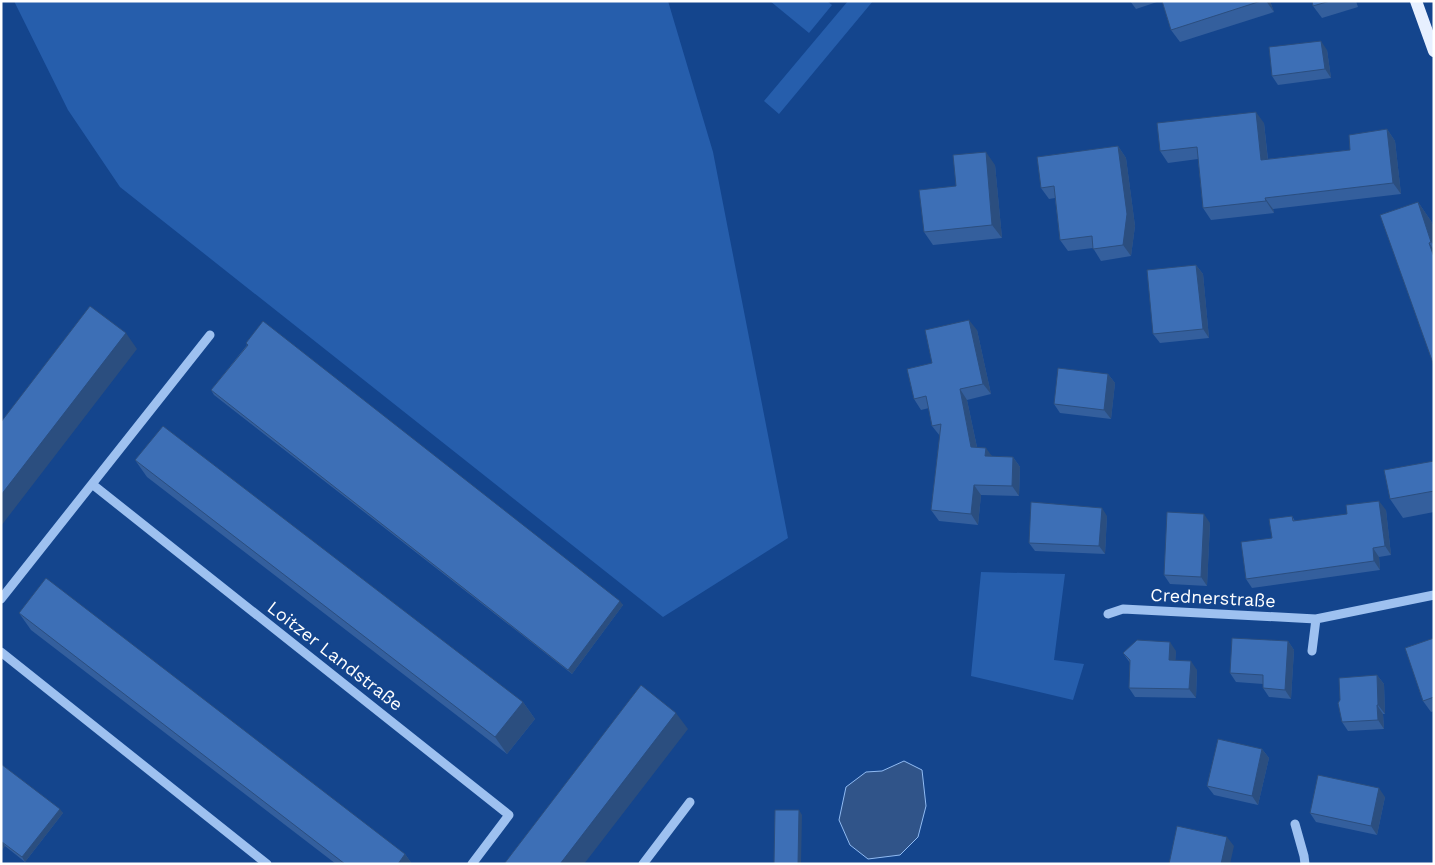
<svg xmlns="http://www.w3.org/2000/svg" width="1435" height="865" font-family="'Work Sans',sans-serif">
  <style>
    .green { fill: #265eac }
    .water { fill: #305489; stroke: #90bbf3 }
    .lines { fill: none; stroke-linecap: round; stroke-linejoin: round }
    .minor { stroke: #9ec1f0; stroke-width: 9 }
    .major { stroke: #e7f0ff; stroke-width: 12 }
    .wall { fill: #345f9d }
    .shaded-wall { fill: #2b4e7f }
    .building { fill: #3d6fb6; stroke: #2b4e7f }
    .labels { text-anchor: middle; stroke-width: 4; stroke-linejoin: round; paint-order: stroke }
    .street-label { font-size: 18px; fill: #fff; stroke: #14458d }
  </style>
  <rect width="100%" height="100%" fill="#14458d"/>
  <path class="green" d="M14,1H668L713,152L788,538L663,617L120,187L68,110Z
    M770,1H827L832,5L809,33Z
    M848,1H873L779,114L764,101Z
    M981,572L1065,574L1054,660L1084,664L1073,700L971,676Z"/>
  <path class="water" d="M904,761L922,770L926,806L918,837L900,855L868,859L850,845L839,820L846,787L866,772L882,771Z"/>
  <g class="lines">
    <path class="minor" d="M92,484L509,815L472,864
      M1,599L210,335
      M1108,614L1123,609L1316,619L1434,595
      M1312,651L1316,619
      M1,652L267,864
      M1295,824L1304,856L1305,864
      M643,864L690,802"/>
    <path class="major" d="M1416,1L1434,51"/>
  </g>
  <path class="wall" d="M1130,1H1160L1136,9Z
    M1162,1H1270L1274,12L1180,42L1171,30Z
    M1312,1H1356L1358,7L1322,18L1313,6Z
    M1327,50L1331,78L1278,85L1272,76Z
    M1264,123L1268,159L1350,150L1387,129L1395,141L1401,194L1273,209L1274,213L1211,220L1203,208L1198,159L1168,163L1160,151Z
    M1118,146L1126,158L1135,226L1131,256L1101,261L1093,248L1068,251L1060,240L1055,198L1049,199L1041,188Z
    M995,165L1002,238L933,245L924,232L956,186Z
    M1418,202L1431,221L1434,228V366Z
    M1196,265L1203,274L1209,338L1160,343L1153,334Z
    M977,330L991,394L967,400L977,447L992,456L1013,457L1020,467L1019,496L981,495L978,525L939,521L931,510L940,436L932,426L929,408L921,410L914,399Z
    M246,343L623,605L572,674L214,395L211,390L247,345Z
    M1108,374L1115,383L1111,419L1060,413L1054,404Z
    M135,460L523,702L535,719L507,754L147,477Z
    M1434,461V512L1403,518L1390,499Z
    M1386,510L1391,555L1379,557L1380,570L1252,588L1246,579L1272,538L1292,516L1295,521Z
    M1107,516L1105,554L1035,551L1029,543Z
    M1210,523L1207,586L1170,584L1164,575Z
    M19,613L405,854L412,864H336L31,630Z
    M1434,638V711L1431,712L1423,701Z
    M1288,641L1294,650L1291,699L1269,697L1263,688V684L1236,682L1230,673Z
    M1176,651L1175,661L1197,670L1196,698L1135,697L1129,688L1130,663L1123,653Z
    M1377,675L1384,684L1385,714H1383L1384,729L1348,731L1342,722Z
    M1262,749L1269,758L1258,805L1214,795L1207,786Z
    M1,764L63,813L25,862L5,846L2,850H1Z
    M1385,797L1377,835L1316,822L1310,813Z"/>
  <path class="shaded-wall" d="M1266,1H1270L1274,12Z
    M1321,41L1327,50L1331,78L1325,69Z
    M1256,112L1264,123L1269,171L1261,160Z
    M1387,129L1395,141L1401,194L1393,183Z
    M1118,146L1126,158L1135,226L1131,256L1123,245Z
    M986,152L995,165L1002,238L992,225Z
    M1265,198L1273,209L1274,213L1266,201Z
    M1418,202L1431,221L1434,228V245L1431,242Z
    M1429,243L1434,250V257Z
    M1196,265L1203,274L1209,338L1203,329Z
    M969,320L977,330L991,394L983,384Z
    M126,333L137,349L1,526V495Z
    M1108,374L1115,383L1111,419L1104,410Z
    M960,389L967,400L979,457L971,447Z
    M986,448L994,459L985,456Z
    M1013,457L1020,467L1019,496L1012,486Z
    M974,485L981,495L978,525L971,514Z
    M1379,501L1386,510L1391,555L1385,546Z
    M1102,508L1107,516L1105,554L1099,546Z
    M1204,514L1210,523L1207,586L1201,577Z
    M1373,548L1379,557L1380,570L1374,561Z
    M620,601L623,605L572,674L568,670Z
    M1288,641L1294,650L1291,699L1285,690Z
    M1170,642L1176,651L1175,669L1169,660Z
    M1191,661L1197,670L1196,698L1189,689Z
    M1377,675L1384,684L1385,714L1378,705Z
    M523,702L535,719L507,754L495,737Z
    M1377,705L1383,714L1384,729L1378,720Z
    M676,713L688,729L584,864H560Z
    M1262,749L1269,758L1258,805L1252,796Z
    M1379,788L1385,797L1377,835L1371,826Z
    M60,809L63,813L25,862L22,857Z
    M799,810L802,815L801,864H798Z
    M1227,837L1234,846L1230,864H1221Z
    M2,842L5,846L2,850L1,849V843Z
    M405,854L412,864H398Z"/>
  <path class="building" d="M1162,1H1261L1171,30Z
    M1312,1H1330L1313,6Z
    M1321,41L1325,69L1272,76L1269,47Z
    M1256,112L1261,160L1350,150L1349,135L1387,129L1393,183L1265,198L1266,201L1203,208L1197,147L1160,151L1157,123Z
    M1118,146L1127,214L1123,245L1093,249L1092,236L1060,240L1054,186L1041,188L1037,157Z
    M986,152L992,225L924,232L919,190L956,186L953,155Z
    M1418,202L1431,242L1429,243L1434,257V366L1380,215Z
    M1196,265L1203,329L1153,334L1147,270Z
    M90,306L126,333L1,495V422Z
    M969,320L983,384L960,389L971,447L986,448L985,456L1013,457L1012,486L974,485L971,514L931,510L941,424L932,426L926,396L914,399L907,369L932,363L925,330Z
    M263,321L620,601L568,670L211,390L248,345L246,343Z
    M1058,368L1108,374L1104,410L1054,404Z
    M163,426L523,702L495,737L135,460Z
    M1434,461V491L1390,499L1384,470Z
    M1379,501L1385,546L1373,548L1374,561L1246,579L1241,542L1272,538L1269,519L1292,516L1293,521L1347,514L1346,505Z
    M1031,502L1102,508L1099,546L1029,543Z
    M1167,512L1204,514L1201,577L1164,575Z
    M46,578L405,854L398,864H345L19,613Z
    M1232,638L1288,641L1285,690L1263,688V675L1230,673Z
    M1434,638V697L1423,701L1405,648Z
    M1137,640L1170,642L1169,660L1191,661L1189,689L1129,688L1130,660L1123,653Z
    M1377,675L1378,705H1377L1378,720L1342,722L1338,703L1340,700L1339,678Z
    M641,685L676,713L560,864H504Z
    M1218,739L1262,749L1252,796L1207,786Z
    M1,764L60,809L22,857L2,842L1,843Z
    M1318,775L1379,788L1371,826L1310,813Z
    M775,810H799L798,864H774Z
    M1177,826L1227,837L1221,864H1169Z"/>
  <g class="labels">
    <g class="street-label">
      <text transform="translate(1213 598) rotate(3)" y="6">Crednerstraße</text>
      <text transform="translate(335 656) rotate(38)" y="6">Loitzer Landstraße</text>
    </g>
  </g>
  <rect width="1435" height="865" fill="none" stroke="#ffffff" stroke-width="5"/>
</svg>
